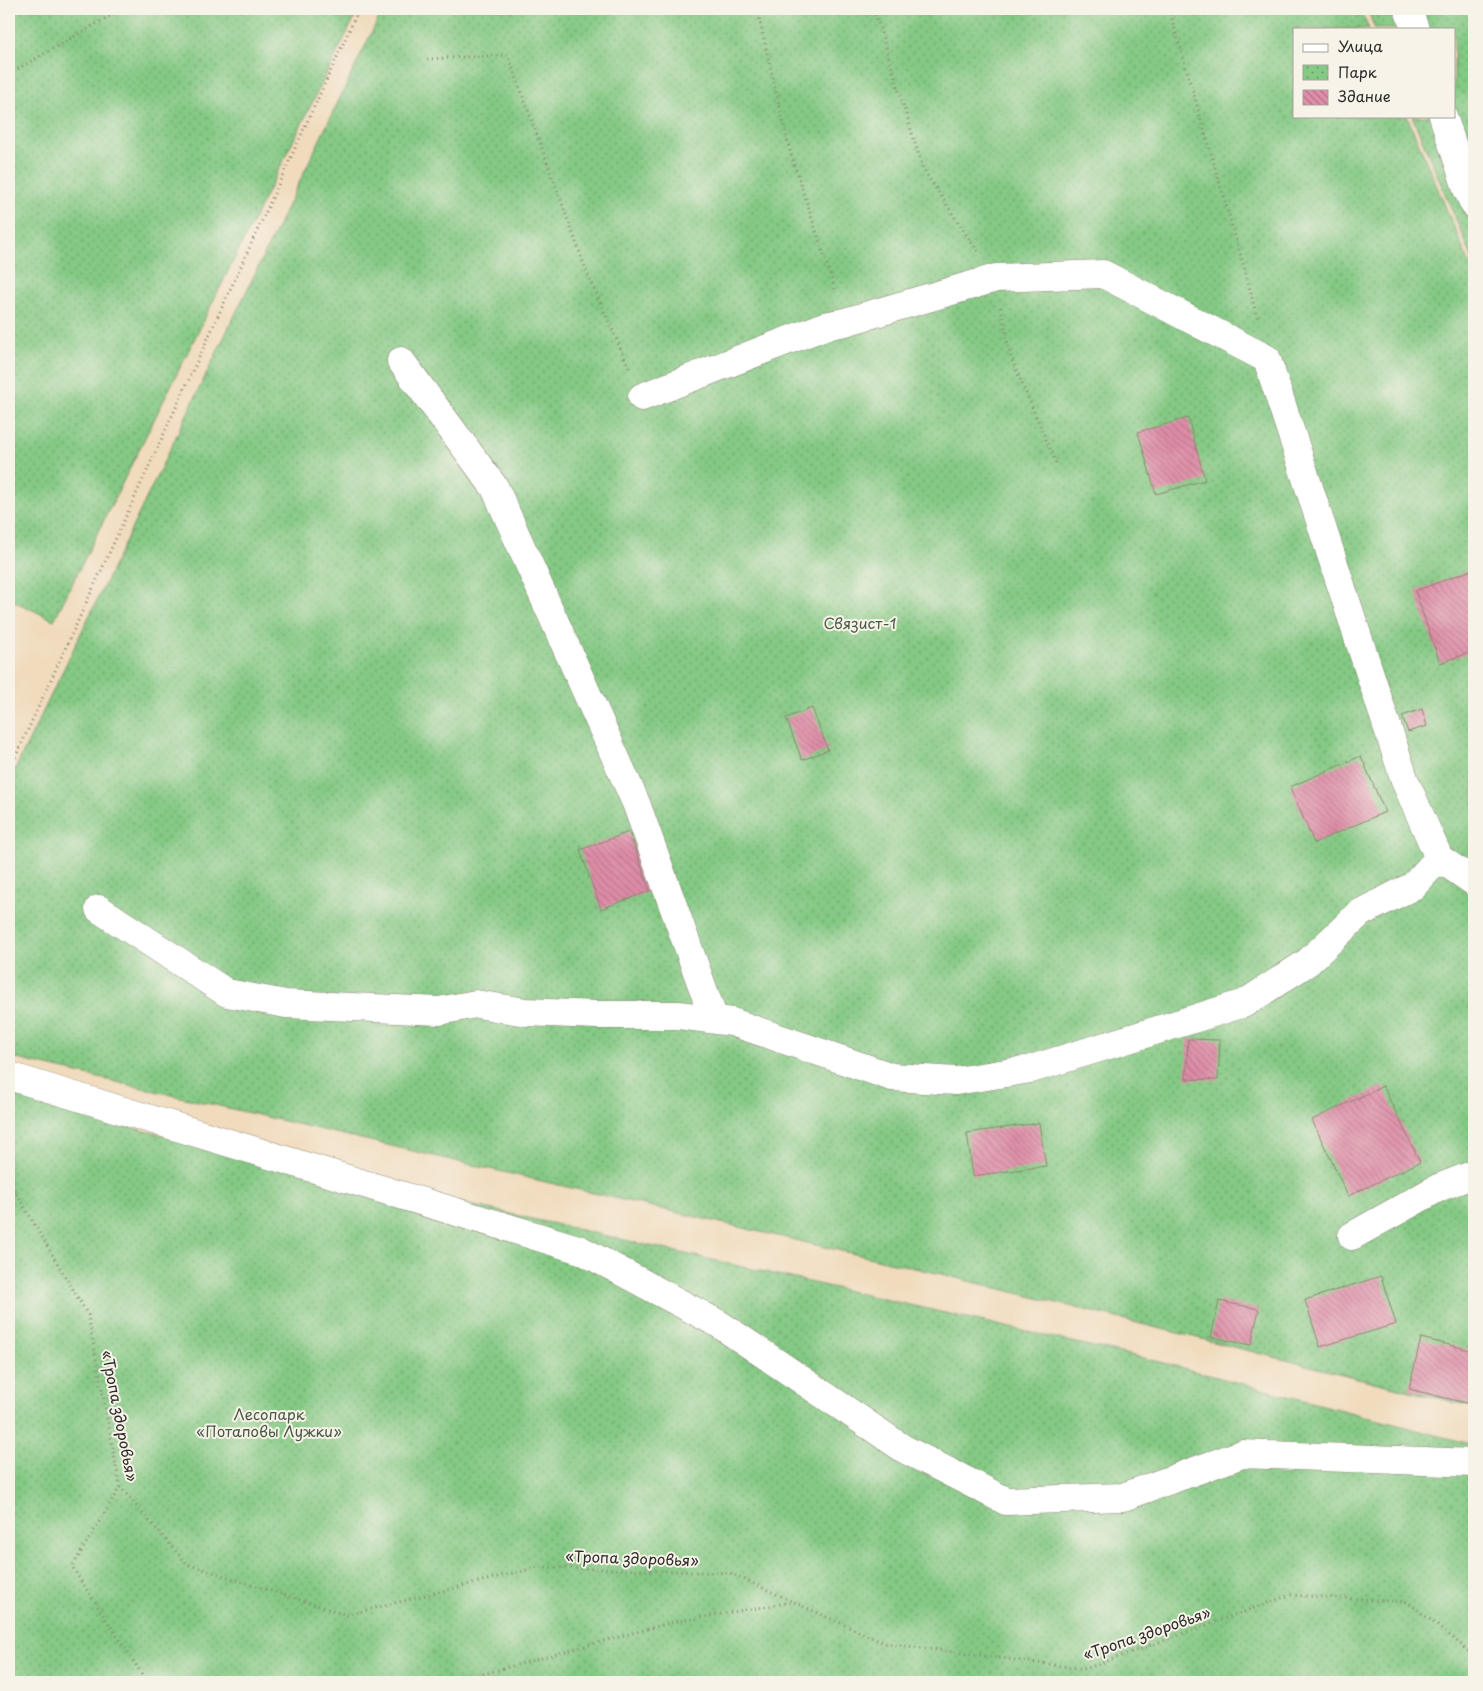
<svg xmlns="http://www.w3.org/2000/svg" width="1483" height="1691" font-family="'Playpen Sans',sans-serif">
  <style>
    .park { fill: url(#park-dots); stroke: #587a58 }
    .building { fill: url(#building-back-hatch) }
    .lines { fill: none; stroke-linecap: round; stroke-linejoin: round }
    .minor-casing { stroke: #8e8374; stroke-width: 29 }
    .path { stroke: #8e8374; stroke-width: 3; stroke-dasharray: 1 4; stroke-linecap: butt }
    .minor { stroke: #fff; stroke-width: 28 }
    .labels { text-anchor: middle; stroke-width: 4; stroke-linejoin: round; paint-order: stroke }
    .park-label { font-size: 15px; fill: #465a46; stroke: #f7f3e8 }
    .street-label { font-size: 15px; fill: #2b2b2b; stroke: #f7f3e8 }
  </style>
  <defs>
    <pattern id="park-dots" width="8" height="8" patternUnits="userSpaceOnUse" patternTransform="scale(1.25)"><rect width="8" height="8" fill="#84c984"/><path d="M2 2h.1M6 6h.1" fill="none" stroke="#6ca36c" stroke-width="1.8" stroke-linecap="round"/></pattern>
    <pattern id="building-back-hatch" width="6" height="6" patternUnits="userSpaceOnUse" patternTransform="scale(1.25)"><rect width="6" height="6" fill="#df8da8"/><path d="M-1 5l2 2M0 0l6 6M5-1l2 2" fill="none" stroke="#b57389"/></pattern>
  </defs>
  <rect width="100%" height="100%" fill="#f7f3e8"/>
  <filter id="ink" filterUnits="userSpaceOnUse"><feTurbulence type="fractalNoise" baseFrequency=".02" numOctaves="2"/><feDisplacementMap in="SourceGraphic" scale="10" xChannelSelector="R" yChannelSelector="G"/><feConvolveMatrix kernelMatrix="1 2 1 2 8 2 1 2 1" color-interpolation-filters="sRGB"/></filter>
  <filter id="wash" filterUnits="userSpaceOnUse"><feTurbulence type="fractalNoise" baseFrequency=".0096" numOctaves="4" result="noise"/><feDisplacementMap in="SourceGraphic" scale="20" xChannelSelector="R" yChannelSelector="G"/><feGaussianBlur stdDeviation="1.12" result="paint"/><feColorMatrix in="noise" values="0 0 0 0 0 0 0 0 0 0 0 0 0 0 0 0 0 1.4 0 .05"/><feComposite in="paint" operator="in"/></filter>
  <g filter="url(#wash)">
    <rect width="100%" height="100%" fill="#f1dbbd"/>
    <path class="park" d="M9,9H359L54,620L9,599Z
      M383,9H1360L1369,29H1294V116H1407L1474,274V1407L945,1275L9,1057V782Z
      M1367,9H1474V262L1412,116H1454V29H1375Z
      M9,1091L45,1108L1160,1362L1474,1445V1682H9Z"/>
    <g id="blocks">
      <path class="building" d="M1188,418L1205,480L1156,494L1138,432Z
        M1474,569V651L1440,663L1415,591Z
        M812,708L828,750L802,760L786,718Z
        M1422,709L1427,726L1408,732L1402,716Z
        M1361,756L1385,812L1314,843L1290,787Z
        M629,832L650,891L601,909L580,850Z
        M1188,1039L1220,1040L1218,1080L1186,1079Z
        M1383,1086L1420,1162L1348,1196L1312,1120Z
        M1039,1123L1046,1166L973,1176L967,1133Z
        M1381,1276L1396,1324L1320,1347L1305,1300Z
        M1219,1301L1259,1309L1251,1345L1211,1337Z
        M1421,1338L1474,1351V1405L1409,1389Z"/>
    </g>
  </g>
  <g filter="url(#ink)">
    <use href="#blocks" fill-opacity="0" stroke="#8e8374" stroke-width="1"/>
    <g class="lines">
      <g class="minor-casing">
        <path id="minor" d="M1408,9L1415,29
          M1443,116L1467,189L1474,204
          M401,361L495,488L636,803L714,1019
          M642,397L825,326L845,322L996,278L1103,274L1267,359L1405,781L1439,858L1474,882
          M99,909L227,993L286,1004L439,1011L476,1004L526,1012L596,1015H679L732,1022L892,1077L956,1081L1031,1069L1245,1003L1308,962L1360,913L1413,886L1439,858
          M9,1076L581,1250L719,1324L904,1449L1006,1501L1123,1497L1242,1454L1474,1463
          M1352,1236L1438,1188L1474,1174"/>
      </g>
      <path class="path" d="M757,9L789,148L836,292
        M874,9L923,169L978,252
        M1169,9L1246,274L1258,321
        M427,59L508,55L588,275L630,370
        M9,74L122,9
        M1001,307L1010,355L1056,463
        M9,771L359,9
        M9,1181L88,1315L120,1487L187,1564L347,1615L538,1567L730,1573L884,1643L1085,1669L1290,1595L1408,1602L1474,1655
        M120,1487L72,1567L147,1682
        M454,1682L673,1622L793,1602"/>
      <use href="#minor" class="minor"/>
    </g>
  </g>
  <g class="labels">
    <g class="park-label">
      <text x="860" y="629">Связист-1</text>
      <text x="269" y="1420">Лесопарк<tspan x="269" dy="17">«Потаповы Лужки»</tspan></text>
    </g>
    <g class="street-label">
      <text transform="translate(119 1416) rotate(79)" y="5">«Тропа здоровья»</text>
      <text transform="translate(632 1559) rotate(2)" y="5">«Тропа здоровья»</text>
      <text transform="translate(1147 1634) rotate(-19)" y="5">«Тропа здоровья»</text>
    </g>
  </g>
  <rect width="1483" height="1691" fill="none" stroke="#f7f3e8" stroke-width="30"/>
  <rect x="1293" y="28" width="162" height="90" fill="#f7f3e8" stroke="#a5a39c"/>
  <rect x="1303" y="44" width="25" height="8" fill="#ffffff" stroke="#a5a39c"/>
  <text x="1338" y="52" font-size="15" fill="#2b2b2b">Улица</text>
  <rect x="1303" y="65" width="25" height="15" fill="url(#park-dots)" stroke="#a5a39c"/>
  <text x="1338" y="78" font-size="15" fill="#2b2b2b">Парк</text>
  <rect x="1303" y="90" width="25" height="15" fill="url(#building-back-hatch)" stroke="#a5a39c"/>
  <text x="1338" y="102" font-size="15" fill="#2b2b2b">Здание</text>
</svg>
